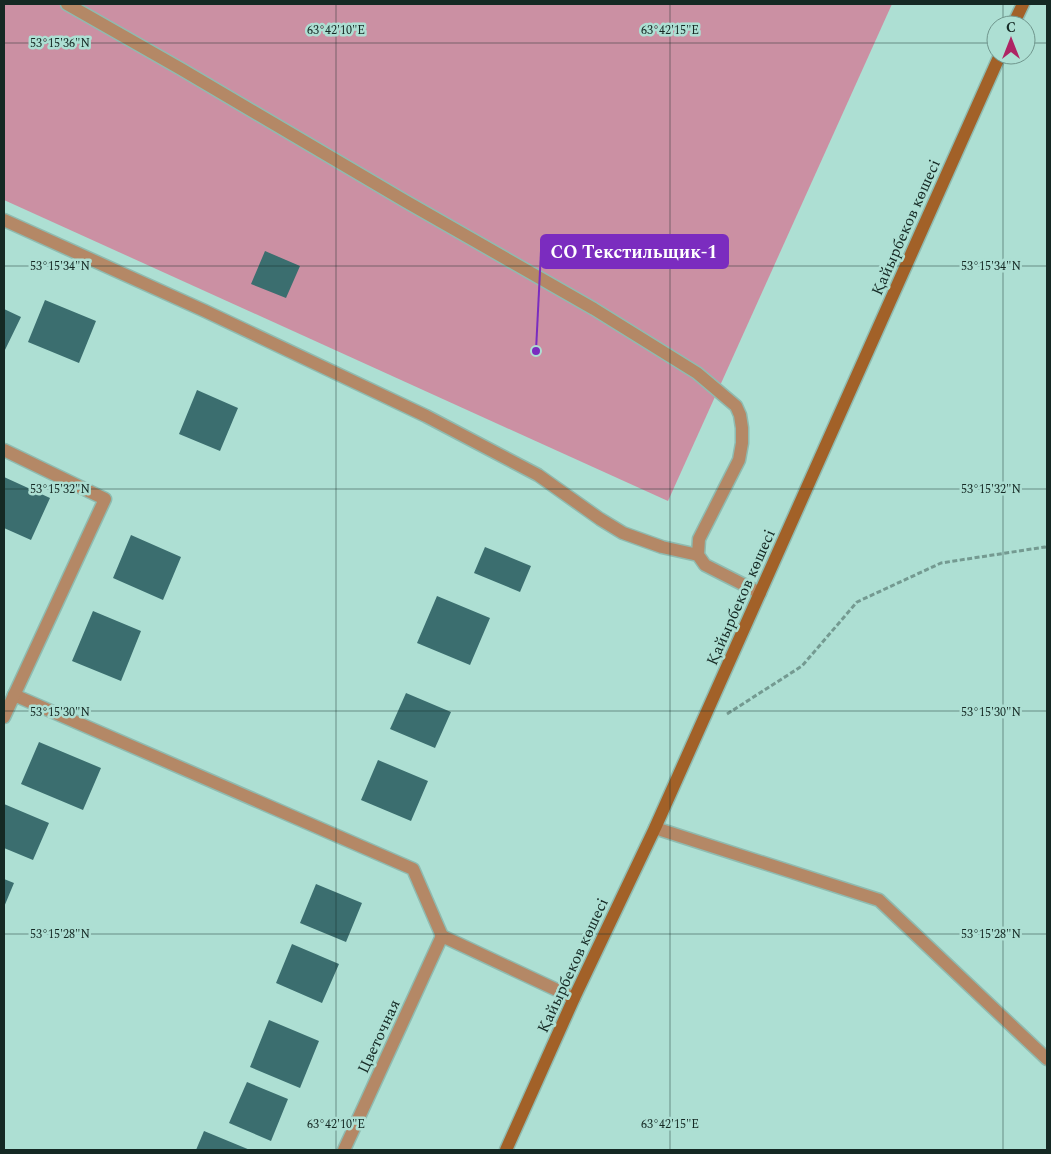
<svg xmlns="http://www.w3.org/2000/svg" width="1051" height="1154" font-family="Spectral,serif">
  <style>
    .green { fill: #cb90a3 }
    .building { fill: #3b6e6f }
    .lines { fill: none; stroke-linecap: round; stroke-linejoin: round }
    .service-casing { stroke: #8fbbb0; stroke-width: 15 }
    .minor-casing { stroke: #8fbbb0; stroke-width: 15 }
    .secondary-casing { stroke: #8fbbb0; stroke-width: 15 }
    .path { stroke: #749a91; stroke-width: 3; stroke-dasharray: 5 2.5; stroke-linecap: butt }
    .service { stroke: #b48866; stroke-width: 12 }
    .minor { stroke: #b48866; stroke-width: 12 }
    .secondary { stroke: #a26128; stroke-width: 12 }
    .ticks { fill: none; stroke: #152924; stroke-width: 1; stroke-opacity: 0.45 }
    .labels { text-anchor: middle; stroke-width: 5; stroke-linejoin: round; paint-order: stroke }
    .street-label { font-size: 16px; fill: #152924; stroke: #addfd3 }
    .ticks-label { font-size: 12px; text-anchor: middle; fill: #152924; stroke: #addfd3; stroke-width: 5; stroke-linejoin: round; paint-order: stroke }
    .leader { fill: none; stroke: #7b2cbf; stroke-width: 2 }
    .callout-dot { fill: #7b2cbf; stroke: #addfd3; stroke-width: 2 }
    .callout { fill: #7b2cbf; stroke: #7b2cbf; stroke-width: 2 }
    .callout-label { font-size: 18px; text-anchor: middle; font-weight: bold; fill: #fff }
  </style>
  <rect width="100%" height="100%" fill="#addfd3"/>
  <path class="green" d="M4,4H892L668,501L4,200Z"/>
  <path class="building" d="M265,251L300,266L286,298L251,284Z
    M45,300L96,321L79,363L28,342Z
    M4,309L21,317L4,352Z
    M197,390L238,408L220,451L179,434Z
    M4,477L50,498L31,540L4,528Z
    M131,535L181,557L163,600L113,578Z
    M485,547L531,566L520,592L474,573Z
    M437,596L490,618L470,665L417,643Z
    M93,611L141,631L121,681L72,661Z
    M406,693L451,712L435,748L390,729Z
    M39,742L101,768L83,810L21,784Z
    M378,760L428,781L411,821L361,800Z
    M4,804L49,823L33,860L4,848Z
    M4,879L14,883L4,907Z
    M316,884L362,903L346,942L300,923Z
    M292,944L339,964L322,1003L276,983Z
    M269,1020L319,1041L300,1088L250,1067Z
    M247,1082L288,1099L271,1141L229,1123Z
    M204,1131L250,1150H196Z"/>
  <g class="lines">
    <g class="service-casing">
      <path id="service" d="M14,695L413,869L442,936L574,998"/>
    </g>
    <g class="minor-casing">
      <path id="minor" d="M67,4L181,69L405,201L594,309L697,373L736,406L740,415L742,428V443L739,460L699,539L698,555L705,565L760,593
        M4,220L205,311L426,416L538,475L600,519L623,533L662,547L698,555
        M4,450L105,499L4,717
        M655,828L879,900L1047,1059
        M344,1150L442,936"/>
    </g>
    <g class="secondary-casing">
      <path id="secondary" d="M1013,25L1023,4
        M506,1150L574,998L655,828L1000,55"/>
    </g>
    <path class="path" d="M727,714L802,666L857,602L941,563L1045,547L1047,548"/>
    <use href="#service" class="service"/>
    <use href="#minor" class="minor"/>
    <use href="#secondary" class="secondary"/>
  </g>
  <path class="ticks" d="M336,4V1150M670,4V1150M1003,4V25M4,43H996M1026,43H1047M1003,55V1150M4,266H1047M4,489H1047M4,711H1047M4,934H1047"/>
  <g class="labels">
    <g class="street-label">
      <text transform="translate(905 227) rotate(-66)" y="6">Қайырбеков көшесі</text>
      <text transform="translate(740 597) rotate(-66)" y="6">Қайырбеков көшесі</text>
      <text transform="translate(572 965) rotate(-65)" y="6">Қайырбеков көшесі</text>
      <text transform="translate(378 1036) rotate(-65)" y="6">Цветочная</text>
    </g>
  </g>
  <g class="ticks-label">
    <text x="336" y="34">63°42'10"E</text>
    <text x="670" y="34">63°42'15"E</text>
    <text x="60" y="47">53°15'36"N</text>
    <text x="60" y="270">53°15'34"N</text>
    <text x="991" y="270">53°15'34"N</text>
    <text x="60" y="493">53°15'32"N</text>
    <text x="991" y="493">53°15'32"N</text>
    <text x="60" y="716">53°15'30"N</text>
    <text x="991" y="716">53°15'30"N</text>
    <text x="60" y="938">53°15'28"N</text>
    <text x="991" y="938">53°15'28"N</text>
    <text x="336" y="1128">63°42'10"E</text>
    <text x="670" y="1128">63°42'15"E</text>
  </g>
  <path class="leader" d="M536 351L541 251"/>
  <circle class="callout-dot" cx="536" cy="351" r="5"/>
  <rect class="callout" x="541" y="235" width="187" height="33" rx="5"/>
  <g class="callout-label">
    <text x="634" y="258">СО Текстильщик-1</text>
  </g>
  <rect width="1051" height="1154" fill="none" stroke="#152924" stroke-width="10"/>
  <g transform="translate(1011 40)"><circle r="24" fill="#addfd3" stroke="#70968d"/>
  <path d="M0-4L9 19L0 12L-9 19Z" fill="#ae2464"/>
  <text y="-8" font-size="14" font-weight="bold" text-anchor="middle" fill="#152924">С</text>
  </g>
</svg>
